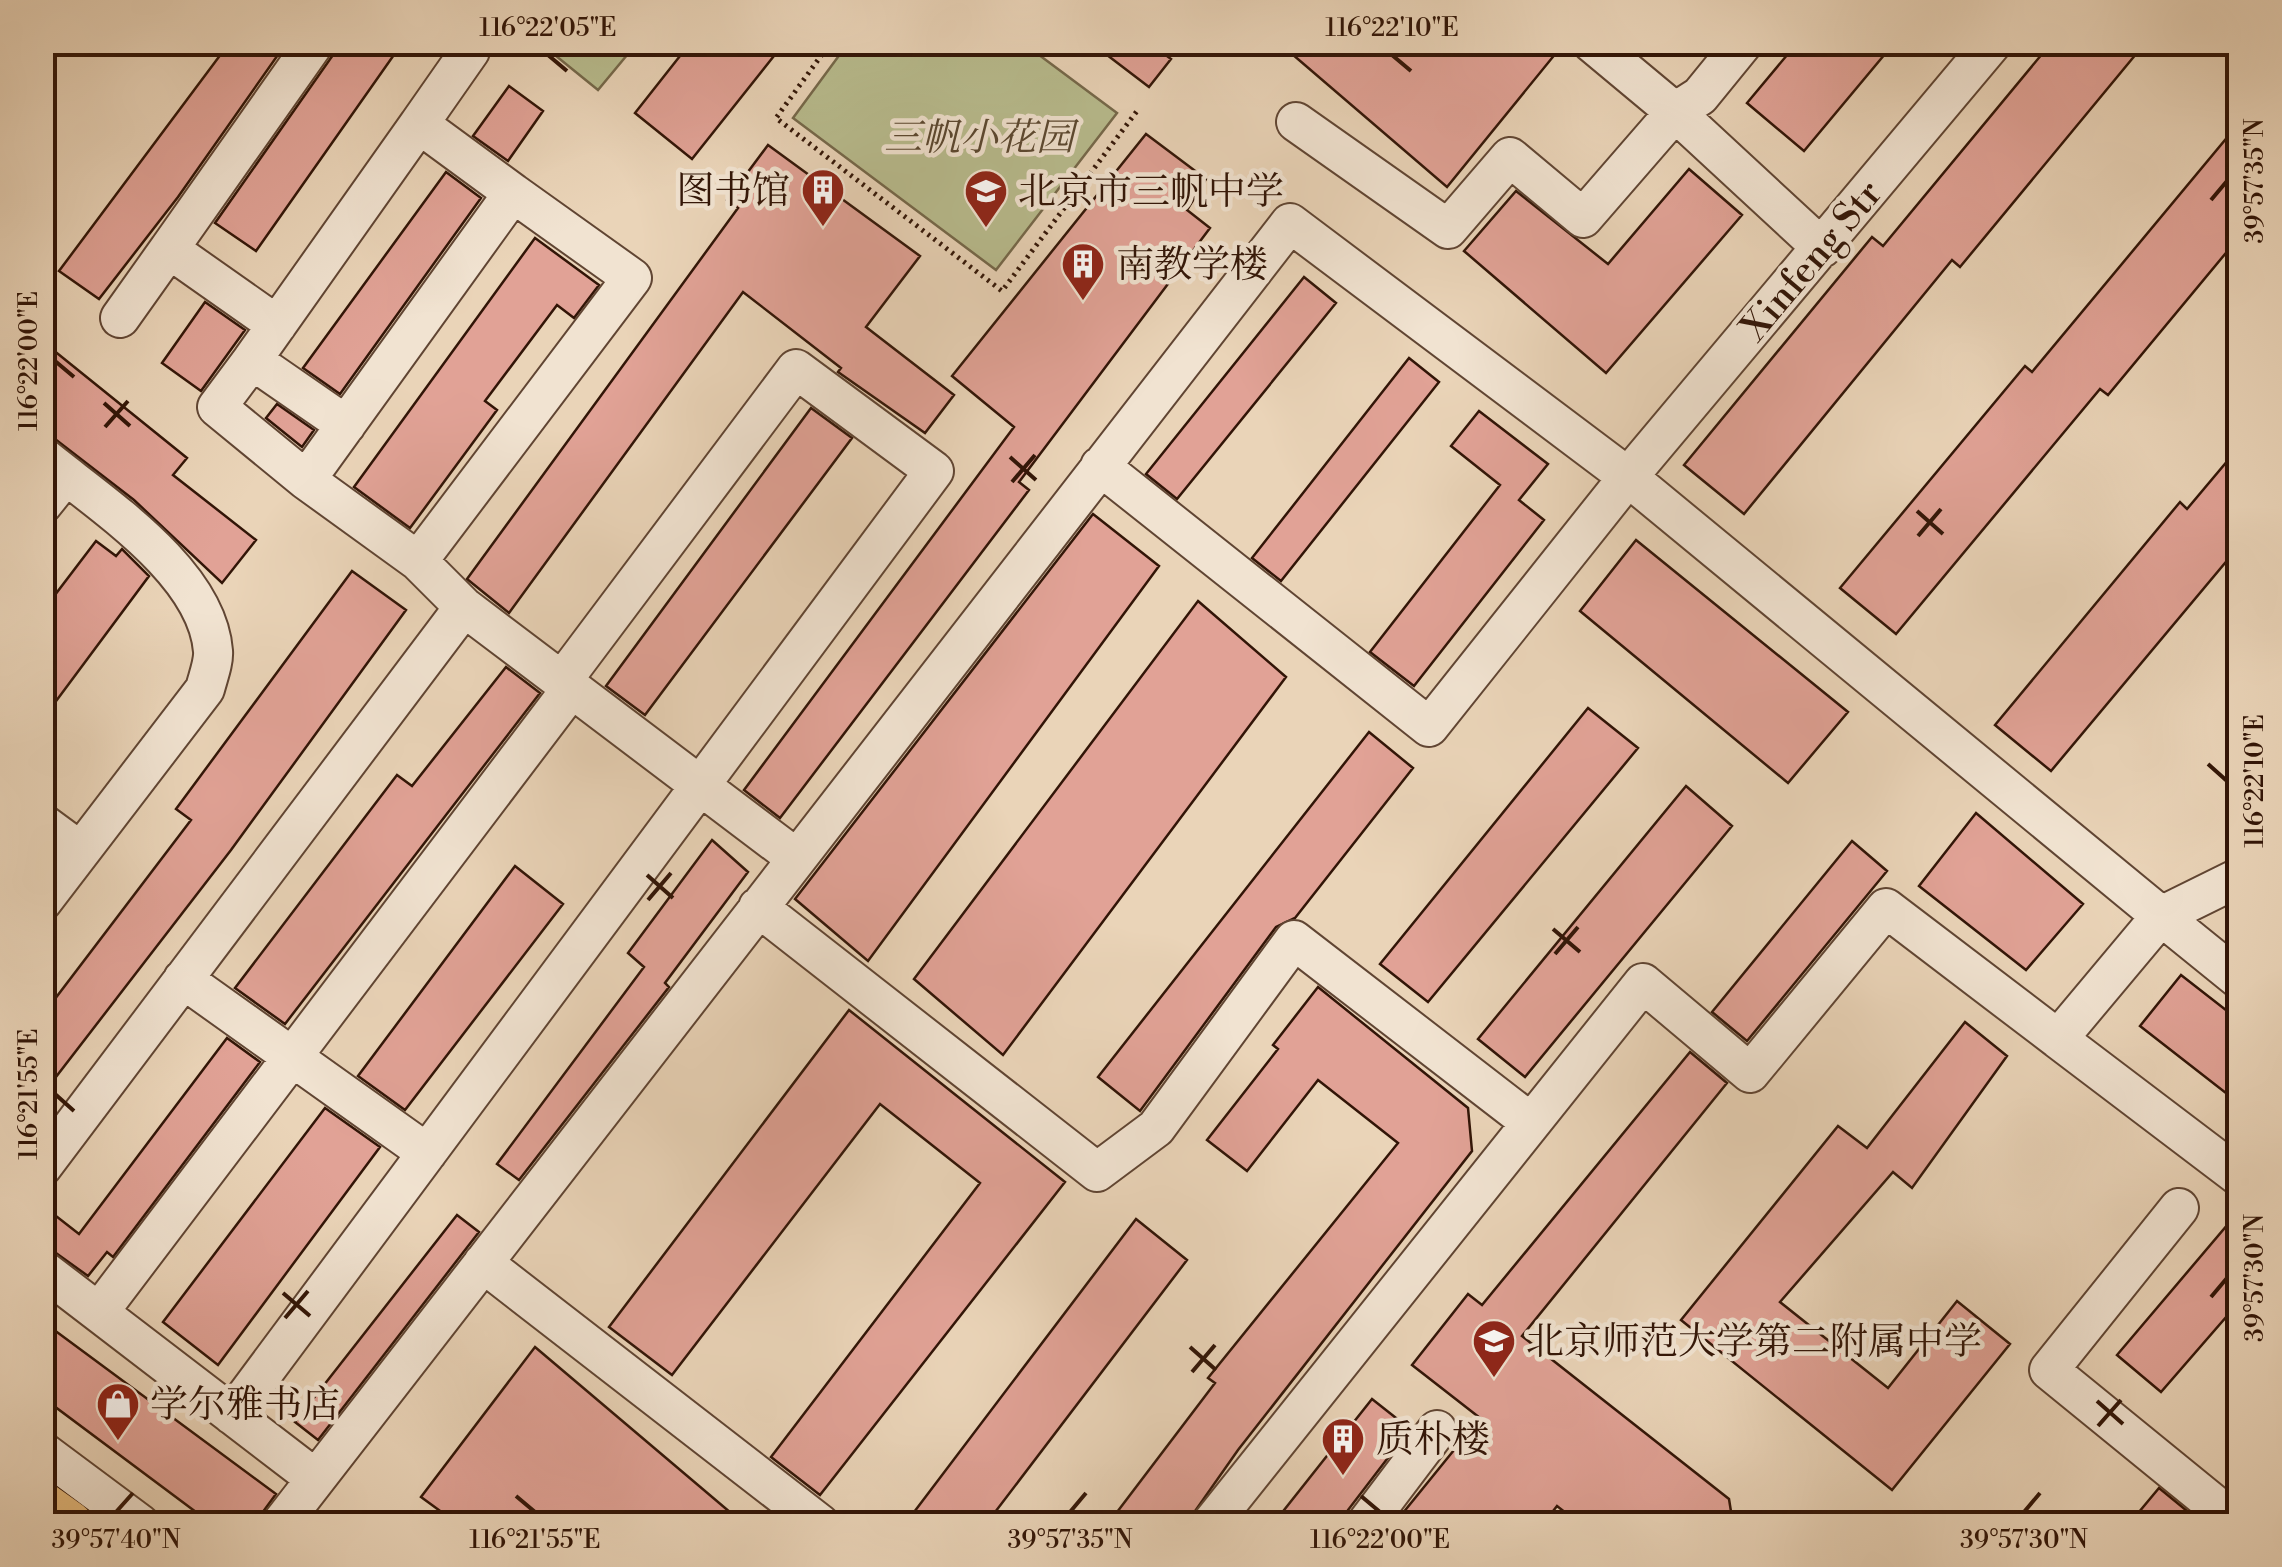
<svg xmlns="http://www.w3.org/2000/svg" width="2282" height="1567" font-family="'Libre Bodoni','Noto Serif SC',serif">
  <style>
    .green { fill: #b8bc8e; stroke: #75684a; stroke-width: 2.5 }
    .building { fill: #e1a296; stroke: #321507; stroke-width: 2.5 }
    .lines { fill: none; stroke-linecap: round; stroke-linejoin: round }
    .minor-casing { stroke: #604533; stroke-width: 42 }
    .major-casing { stroke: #321507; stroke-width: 50 }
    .path { stroke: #321507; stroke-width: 5; stroke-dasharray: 2.5 5; stroke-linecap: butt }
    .minor { stroke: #f1e3d1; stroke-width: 38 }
    .major { stroke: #e5ba7c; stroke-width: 45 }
    .ticks { fill: none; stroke: #321507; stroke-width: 4 }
    .labels { text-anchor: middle; stroke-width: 9; stroke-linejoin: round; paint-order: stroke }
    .park-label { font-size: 38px; font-style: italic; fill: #5a4730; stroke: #f1e3d1 }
    .poi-label { font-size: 38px; fill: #321507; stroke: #f1e3d1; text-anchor: start }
    .street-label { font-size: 38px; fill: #321507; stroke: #f1e3d1 }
    .neatline { fill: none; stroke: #321507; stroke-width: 4 }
    .ticks-label { font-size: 25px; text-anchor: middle; fill: #321507 }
  </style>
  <rect width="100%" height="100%" fill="#ead4b8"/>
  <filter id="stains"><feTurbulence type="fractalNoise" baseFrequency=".002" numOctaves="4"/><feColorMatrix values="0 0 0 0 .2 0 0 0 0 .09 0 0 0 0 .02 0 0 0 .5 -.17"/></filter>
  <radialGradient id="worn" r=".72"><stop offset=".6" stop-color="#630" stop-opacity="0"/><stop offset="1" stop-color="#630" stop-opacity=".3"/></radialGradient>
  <path class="green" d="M849,42L1023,43L1117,113L996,270L793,118Z
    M540,43H637L598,90Z"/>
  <path class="building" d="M230,42H287L178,197L99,299L59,271Z
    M337,42H403L256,251L215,223L333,55Z
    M691,42H785L692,159L635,113Z
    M1090,42H1148L1171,59L1149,87Z
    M1278,42H1565L1447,187Z
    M1798,42H1895L1804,151L1747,103Z
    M2052,42H2146L1960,267L1952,260L1744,514L1684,465L1872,237L1883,246Z
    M509,86L543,111L508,161L473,136Z
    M2240,122V236L2108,395L2100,389L1896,634L1840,588L2025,366L2032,372Z
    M1146,134L1206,179L1187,210L1210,228L1019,482L1029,490L780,818L744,790L1014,427L952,376Z
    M768,145L920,256L866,327L954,395L925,433L838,372L841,368L743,292L509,613L467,579L738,208L727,200Z
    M1689,169L1742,215L1606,373L1464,251L1516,191L1608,264Z
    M446,172L481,198L340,394L303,368Z
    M535,238L599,285L574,318L557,305L485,401L497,410L410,528L354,487Z
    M1304,277L1336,303L1177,499L1146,474Z
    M205,302L245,330L201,391L162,363Z
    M42,341L187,458L173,475L256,540L222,583L134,500L42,429Z
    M1409,358L1439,382L1281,581L1252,558Z
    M277,404L314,430L302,447L266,418Z
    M811,408L852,438L645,715L606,686Z
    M1479,411L1548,464L1519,500L1544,520L1414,686L1370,652L1500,485L1451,446Z
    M2240,446V545L2051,771L1995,725L2180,502L2187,509Z
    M1093,514L1159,566L868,961L795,899Z
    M1636,540L1848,712L1788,783L1580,611Z
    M96,541L116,556L122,549L149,576L42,720V612Z
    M352,571L406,610L231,850L42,1095V1016L191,820L176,809Z
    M1198,601L1286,677L1003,1055L914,979Z
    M506,667L540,693L285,1024L235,988L397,775L412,786Z
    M1588,708L1638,748L1428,1002L1380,964Z
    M1369,732L1413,768L1295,918L1276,927L1140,1111L1098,1077Z
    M1686,786L1732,826L1525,1077L1478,1039Z
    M1976,813L2083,904L2026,970L1919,886Z
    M712,840L748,872L665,983L669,987L519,1180L497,1164L644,967L628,953Z
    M1852,841L1887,871L1747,1041L1712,1012Z
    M515,866L563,904L405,1110L358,1076Z
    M2181,975L2240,1021V1104L2140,1026Z
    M1318,987L1468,1108L1472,1151L1238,1450L1186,1524H1108L1215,1383L1208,1378L1398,1143L1318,1080L1247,1171L1207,1140L1278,1049L1273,1045Z
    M849,1010L1065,1182L820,1495L771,1457L980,1183L880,1104L672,1375L609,1327Z
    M1965,1022L2007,1056L1912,1188L1893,1172L1780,1302L1888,1388L1957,1301L2010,1344L1892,1490L1681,1320L1838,1126L1867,1148Z
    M227,1038L260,1062L113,1257L107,1252L88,1276L42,1243V1235L56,1216L79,1234Z
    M1690,1052L1727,1083L1522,1336L1729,1499L1733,1524H1580L1557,1506L1543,1524H1394L1480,1418L1412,1365L1468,1294L1482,1305Z
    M325,1108L380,1147L218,1365L163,1322Z
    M2240,1210V1301L2161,1392L2117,1355Z
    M457,1215L479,1232L318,1440L295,1422Z
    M1136,1219L1187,1260L986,1524H905Z
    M42,1321L276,1494L254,1524H212L42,1397Z
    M535,1347L744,1524H458L421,1497Z
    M1372,1399L1410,1429L1348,1510L1344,1524H1273Z
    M2159,1488L2203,1524H2129Z"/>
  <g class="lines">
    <g class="minor-casing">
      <path id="minor" d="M1591,42L1675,112L1822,248
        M1296,122L1448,229L1510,157L1583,218L1675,112L1700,96L1744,42
        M419,124L470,51L458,42
        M120,318L169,249
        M277,325L169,249L315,42
        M252,360L217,407L306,480
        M346,425L252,360L419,124L513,193
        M42,456C99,503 207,571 213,651C214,662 208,677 205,689L42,902
        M1100,466L1429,727L1628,477L1993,42
        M42,505L66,475
        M418,561L632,278L513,193L306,480L418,561L464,607
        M42,823L80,851
        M758,907L1097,1172L1156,1128L1294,940L1530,1122
        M183,979L427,1153
        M2058,1039L2240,1177
        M42,1167L464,607L796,858
        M2179,1208L2049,1370L2238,1524
        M483,1263L820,1524
        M42,1269L316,1479
        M99,1312L571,689
        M232,1415L934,471L796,369L562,681
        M42,1451L140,1524
        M281,1524L1290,223L1628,477L2161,916L2240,877
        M1211,1524L1643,983L1750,1073L1886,908L2058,1039L2161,916L2240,980
        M1366,1524L1437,1430"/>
    </g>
    <g class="major-casing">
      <path id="major" d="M42,1504L70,1524"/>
    </g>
    <path class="path" d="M831,42L776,118L1002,291L1137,111"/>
    <use href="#minor" class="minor"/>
    <use href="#major" class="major"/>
  </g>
  <path class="ticks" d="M548,55L567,71M1392,55L1411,71M2211,200L2227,181M55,361L74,377M104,403L130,426M105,427L128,401M1010,457L1036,480M1012,482L1035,455M1917,511L1943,534M1918,536L1941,509M2208,764L2227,781M647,875L673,898M648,900L671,873M1553,929L1580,952M1555,954L1578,927M55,1094L74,1111M283,1293L310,1316M2211,1297L2227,1278M285,1318L308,1291M1190,1347L1216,1370M1192,1372L1215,1345M2097,1401L2123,1424M2098,1426L2121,1400M516,1496L535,1512M1361,1496L1380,1512M116,1512L133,1493M1070,1512L1086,1493M2024,1512L2040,1493"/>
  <defs>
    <g id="building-pin" transform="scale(2.25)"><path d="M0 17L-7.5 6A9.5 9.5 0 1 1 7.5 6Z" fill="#8f2418" stroke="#f1e3d1"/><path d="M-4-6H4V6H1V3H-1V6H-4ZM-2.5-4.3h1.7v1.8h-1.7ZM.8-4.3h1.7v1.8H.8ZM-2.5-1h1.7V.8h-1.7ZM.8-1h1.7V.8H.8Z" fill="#fff"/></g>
    <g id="school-pin" transform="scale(2.25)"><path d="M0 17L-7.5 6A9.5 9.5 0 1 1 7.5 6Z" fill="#8f2418" stroke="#f1e3d1"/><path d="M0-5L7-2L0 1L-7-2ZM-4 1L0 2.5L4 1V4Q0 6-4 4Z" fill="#fff"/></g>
    <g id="shop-pin" transform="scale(2.25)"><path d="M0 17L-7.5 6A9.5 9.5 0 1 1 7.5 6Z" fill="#8f2418" stroke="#f1e3d1"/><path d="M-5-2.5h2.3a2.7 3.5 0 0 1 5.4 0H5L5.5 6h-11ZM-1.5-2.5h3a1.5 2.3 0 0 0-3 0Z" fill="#fff"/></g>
  </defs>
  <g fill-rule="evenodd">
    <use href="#building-pin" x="823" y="190"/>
    <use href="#school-pin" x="986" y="191"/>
    <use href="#building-pin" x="1083" y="264"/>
    <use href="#school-pin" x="1494" y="1341"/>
    <use href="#shop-pin" x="118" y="1404"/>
    <use href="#building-pin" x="1343" y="1439"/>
  </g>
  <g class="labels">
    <g class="park-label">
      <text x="979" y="150">三帆小花园</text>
    </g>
    <g class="poi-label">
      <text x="790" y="203" text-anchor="end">图书馆</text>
      <text x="1018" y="204">北京市三帆中学</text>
      <text x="1116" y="277">南教学楼</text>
      <text x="1526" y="1354">北京师范大学第二附属中学</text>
      <text x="150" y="1417">学尔雅书店</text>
      <text x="1376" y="1452">质朴楼</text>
    </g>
    <g class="street-label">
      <text transform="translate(1811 260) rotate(-50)" y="13">Xinfeng Str</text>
    </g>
  </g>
  <rect width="2282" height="1567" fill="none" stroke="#ead4b8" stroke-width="110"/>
  <rect x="55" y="55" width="2172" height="1457" class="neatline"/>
  <g class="ticks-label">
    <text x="548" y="36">116°22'05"E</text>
    <text x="1392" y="36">116°22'10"E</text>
    <text transform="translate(2254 181) rotate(-90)" y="9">39°57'35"N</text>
    <text transform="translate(28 361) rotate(-90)" y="9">116°22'00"E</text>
    <text transform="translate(2254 781) rotate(-90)" y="9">116°22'10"E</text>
    <text transform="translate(28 1094) rotate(-90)" y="9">116°21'55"E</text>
    <text transform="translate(2254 1278) rotate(-90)" y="9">39°57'30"N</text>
    <text x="116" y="1548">39°57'40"N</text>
    <text x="535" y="1548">116°21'55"E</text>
    <text x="1070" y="1548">39°57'35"N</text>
    <text x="1380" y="1548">116°22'00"E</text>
    <text x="2024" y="1548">39°57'30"N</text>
  </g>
  <rect width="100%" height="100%" filter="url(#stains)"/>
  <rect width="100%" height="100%" fill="url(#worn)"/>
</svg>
